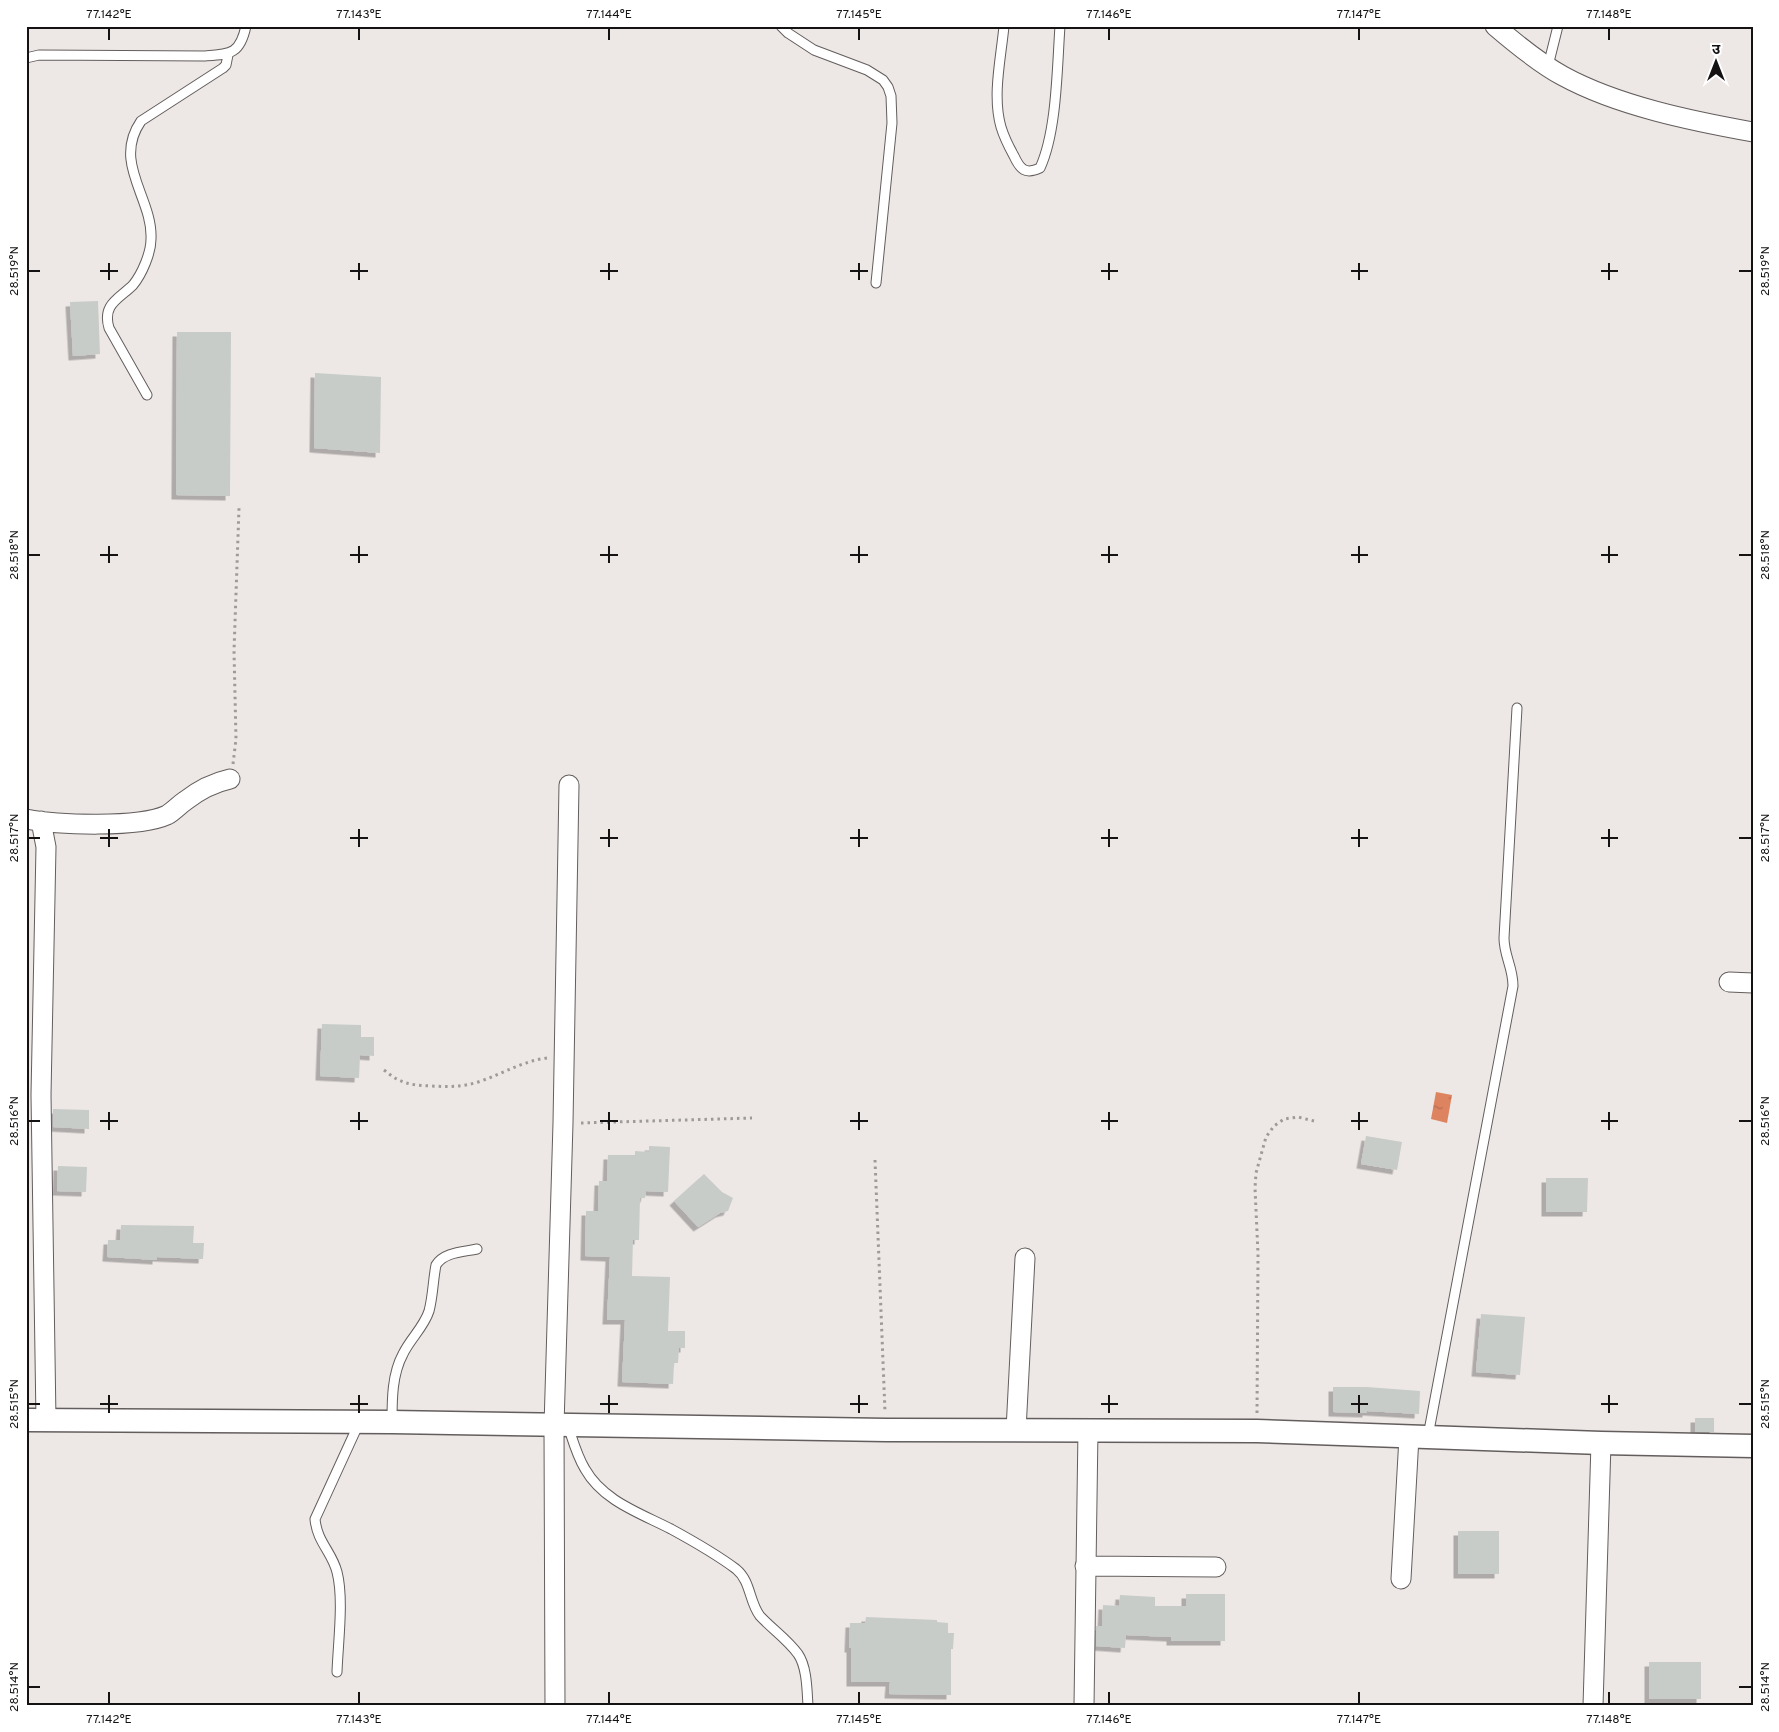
<svg xmlns="http://www.w3.org/2000/svg" width="1779" height="1732" font-family="Overpass,'Noto Sans Devanagari',sans-serif">
  <style>
    .water { fill: url(#water-ripples) }
    .building { fill: #c7ccc9; filter: url(#shadow) }
    .lines { fill: none; stroke-linecap: round; stroke-linejoin: round }
    .service-casing { stroke: #635e5d; stroke-width: 11 }
    .minor-casing { stroke: #635e5d; stroke-width: 21 }
    .tertiary-casing { stroke: #635e5d; stroke-width: 25 }
    .path { stroke: #9e9a98; stroke-width: 3; stroke-dasharray: 2.5 4; stroke-linecap: butt }
    .service { stroke: #fff; stroke-width: 9 }
    .minor { stroke: #fff; stroke-width: 19 }
    .tertiary { stroke: #fff; stroke-width: 22 }
    .ticks { fill: none; stroke: #141212; stroke-width: 2 }
    .neatline { fill: none; stroke: #141212; stroke-width: 2 }
    .ticks-label { font-size: 12px; text-anchor: middle; fill: #141212 }
  </style>
  <defs>
    <pattern id="water-ripples" width="26" height="14" patternUnits="userSpaceOnUse" patternTransform="scale(1.25)"><rect width="26" height="14" fill="#dd8360"/><path d="M2 4q2-2 4 0t4 0M15 11q2-2 4 0t4 0" fill="none" stroke="#b26a4e"/></pattern>
    <filter id="shadow"><feDropShadow dx="-4.5" dy="4.5" stdDeviation="0" flood-color="#0004"/></filter>
  </defs>
  <rect width="100%" height="100%" fill="#ede8e6"/>
  <path class="water" d="M1436,1092L1452,1095L1447,1123L1431,1119Z"/>
  <path class="building" d="M98,301L100,354L73,356L70,302Z
    M177,332H231L230,496L176,495Z
    M315,373L381,377L380,453L314,448Z
    M322,1024L361,1025V1037H374V1056L360,1055L359,1078L320,1076Z
    M53,1109L89,1110V1129L53,1127Z
    M1366,1136L1402,1142L1397,1170L1361,1164Z
    M649,1146L670,1147L668,1192L646,1191L645,1198H640L639,1240H633L632,1276L670,1277L668,1331H685V1348H679L678,1363H674L673,1384L622,1382L625,1320H607L610,1257L585,1256L586,1211H598L599,1181H607L608,1155H635V1151L649,1152Z
    M58,1166L87,1167L86,1192L57,1191Z
    M704,1174L722,1192L733,1198L728,1211L720,1213L698,1227L674,1201Z
    M1546,1178H1588L1587,1212H1546Z
    M121,1225L194,1226L193,1243H204L203,1259L157,1257V1260L107,1257L108,1240H120Z
    M1481,1314L1525,1317L1520,1375L1476,1372Z
    M1333,1387H1367L1420,1391L1419,1414L1367,1411V1413L1333,1412Z
    M1695,1418H1714V1432H1695Z
    M1458,1531H1499V1574H1458Z
    M1186,1594H1225V1641H1171V1637L1126,1635L1125,1648L1096,1646V1626H1102L1103,1605L1119,1606L1120,1595L1155,1597V1606H1186Z
    M866,1617L937,1620V1622L948,1623V1633H954L953,1649H951V1695L889,1694L890,1682H851V1648H849L850,1623H865Z
    M1649,1662H1701V1699H1649Z"/>
  <g class="lines">
    <g class="service-casing">
      <path id="service" d="M781,26L788,33L814,50L867,70L883,80L888,87L891,96L892,123L876,283
        M1004,26C1001,58 992,96 1001,127C1004,137 1009,147 1014,156C1020,169 1025,175 1040,168C1057,131 1057,68 1060,26
        M26,58L39,55L205,56C231,54 240,54 246,26
        M1548,66L1558,26
        M147,395L109,328C102,304 119,299 133,285C142,274 151,253 151,239C153,198 112,163 141,121L223,68L226,65L228,55
        M392,1422C392,1400 392,1374 403,1354C410,1339 424,1327 429,1311C433,1296 433,1280 436,1265C444,1252 463,1252 477,1249
        M568,1426C573,1441 577,1456 585,1469C603,1501 640,1513 671,1529C693,1541 716,1554 736,1569C751,1581 749,1602 760,1616C772,1629 787,1639 798,1654C807,1667 807,1690 808,1706
        M1428,1436L1513,986C1513,967 1504,956 1504,938L1517,708
        M337,1672C338,1643 344,1599 337,1572C332,1552 317,1542 315,1519L359,1423"/>
    </g>
    <g class="minor-casing">
      <path id="minor" d="M1495,26C1516,44 1539,63 1563,76C1618,106 1692,121 1753,132
        M26,819C58,825 139,828 167,815C174,811 179,805 185,801C199,790 212,783 230,779
        M41,821L46,847L41,1095L46,1420
        M1729,982L1753,983
        M1016,1430L1025,1258
        M1085,1566L1216,1567
        M1401,1579L1409,1437
        M555,1706L554,1426L563,1123L569,785
        M1084,1706L1088,1430
        M1593,1706L1601,1443"/>
    </g>
    <g class="tertiary-casing">
      <path id="tertiary" d="M26,1420L392,1422L886,1430L1257,1431L1601,1443L1753,1446"/>
    </g>
    <path class="path" d="M233,764L236,739L234,651L239,508
      M384,1070C401,1084 410,1085 431,1086C448,1087 464,1087 481,1081C504,1073 523,1061 547,1058
      M581,1123L752,1118
      M875,1160L885,1412
      M1257,1413L1258,1254L1255,1188L1256,1173L1266,1137L1274,1126L1284,1119L1298,1117L1314,1121"/>
    <use href="#service" class="service"/>
    <use href="#minor" class="minor"/>
    <use href="#tertiary" class="tertiary"/>
  </g>
  <path class="ticks" d="M109,28V40M359,28V40M609,28V40M859,28V40M1109,28V40M1359,28V40M1609,28V40M109,263V280M359,263V280M609,263V280M859,263V280M1109,263V280M1359,263V280M1609,263V280M28,271H40M100,271H118M350,271H368M600,271H618M850,271H868M1101,271H1118M1351,271H1368M1601,271H1618M1739,271H1752M109,546V563M359,546V563M609,546V563M859,546V563M1109,546V563M1359,546V563M1609,546V563M28,555H40M100,555H118M350,555H368M600,555H618M850,555H868M1101,555H1118M1351,555H1368M1601,555H1618M1739,555H1752M109,829V847M359,829V847M609,829V847M859,829V847M1109,829V847M1359,829V847M1609,829V847M28,838H40M100,838H118M350,838H368M600,838H618M850,838H868M1101,838H1118M1351,838H1368M1601,838H1618M1739,838H1752M109,1112V1130M359,1112V1130M609,1112V1130M859,1112V1130M1109,1112V1130M1359,1112V1130M1609,1112V1130M28,1121H40M100,1121H118M350,1121H368M600,1121H618M850,1121H868M1101,1121H1118M1351,1121H1368M1601,1121H1618M1739,1121H1752M109,1395V1413M359,1395V1413M609,1395V1413M859,1395V1413M1109,1395V1413M1359,1395V1413M1609,1395V1413M28,1404H40M100,1404H118M350,1404H368M600,1404H618M850,1404H868M1101,1404H1118M1351,1404H1368M1601,1404H1618M1739,1404H1752M28,1687H40M1739,1687H1752M109,1692V1704M359,1692V1704M609,1692V1704M859,1692V1704M1109,1692V1704M1359,1692V1704M1609,1692V1704"/>
  <rect width="1779" height="1732" fill="none" stroke="#ffffff" stroke-width="55"/>
  <g transform="translate(1716 62)" stroke="#ffffff" stroke-width="4" paint-order="stroke">
  <path d="M0-4L9 19L0 12L-9 19Z" fill="#141212"/>
  <text y="-8" font-size="14" font-weight="bold" text-anchor="middle" fill="#141212">उ</text>
  </g>
  <rect x="28" y="28" width="1724" height="1676" class="neatline"/>
  <g class="ticks-label">
    <text x="109" y="18">77.142°E</text>
    <text x="359" y="18">77.143°E</text>
    <text x="609" y="18">77.144°E</text>
    <text x="859" y="18">77.145°E</text>
    <text x="1109" y="18">77.146°E</text>
    <text x="1359" y="18">77.147°E</text>
    <text x="1609" y="18">77.148°E</text>
    <text transform="translate(14 271) rotate(-90)" y="4">28.519°N</text>
    <text transform="translate(1765 271) rotate(-90)" y="4">28.519°N</text>
    <text transform="translate(14 555) rotate(-90)" y="4">28.518°N</text>
    <text transform="translate(1765 555) rotate(-90)" y="4">28.518°N</text>
    <text transform="translate(14 838) rotate(-90)" y="4">28.517°N</text>
    <text transform="translate(1765 838) rotate(-90)" y="4">28.517°N</text>
    <text transform="translate(14 1121) rotate(-90)" y="4">28.516°N</text>
    <text transform="translate(1765 1121) rotate(-90)" y="4">28.516°N</text>
    <text transform="translate(14 1404) rotate(-90)" y="4">28.515°N</text>
    <text transform="translate(1765 1404) rotate(-90)" y="4">28.515°N</text>
    <text transform="translate(14 1687) rotate(-90)" y="4">28.514°N</text>
    <text transform="translate(1765 1687) rotate(-90)" y="4">28.514°N</text>
    <text x="109" y="1723">77.142°E</text>
    <text x="359" y="1723">77.143°E</text>
    <text x="609" y="1723">77.144°E</text>
    <text x="859" y="1723">77.145°E</text>
    <text x="1109" y="1723">77.146°E</text>
    <text x="1359" y="1723">77.147°E</text>
    <text x="1609" y="1723">77.148°E</text>
  </g>
</svg>
